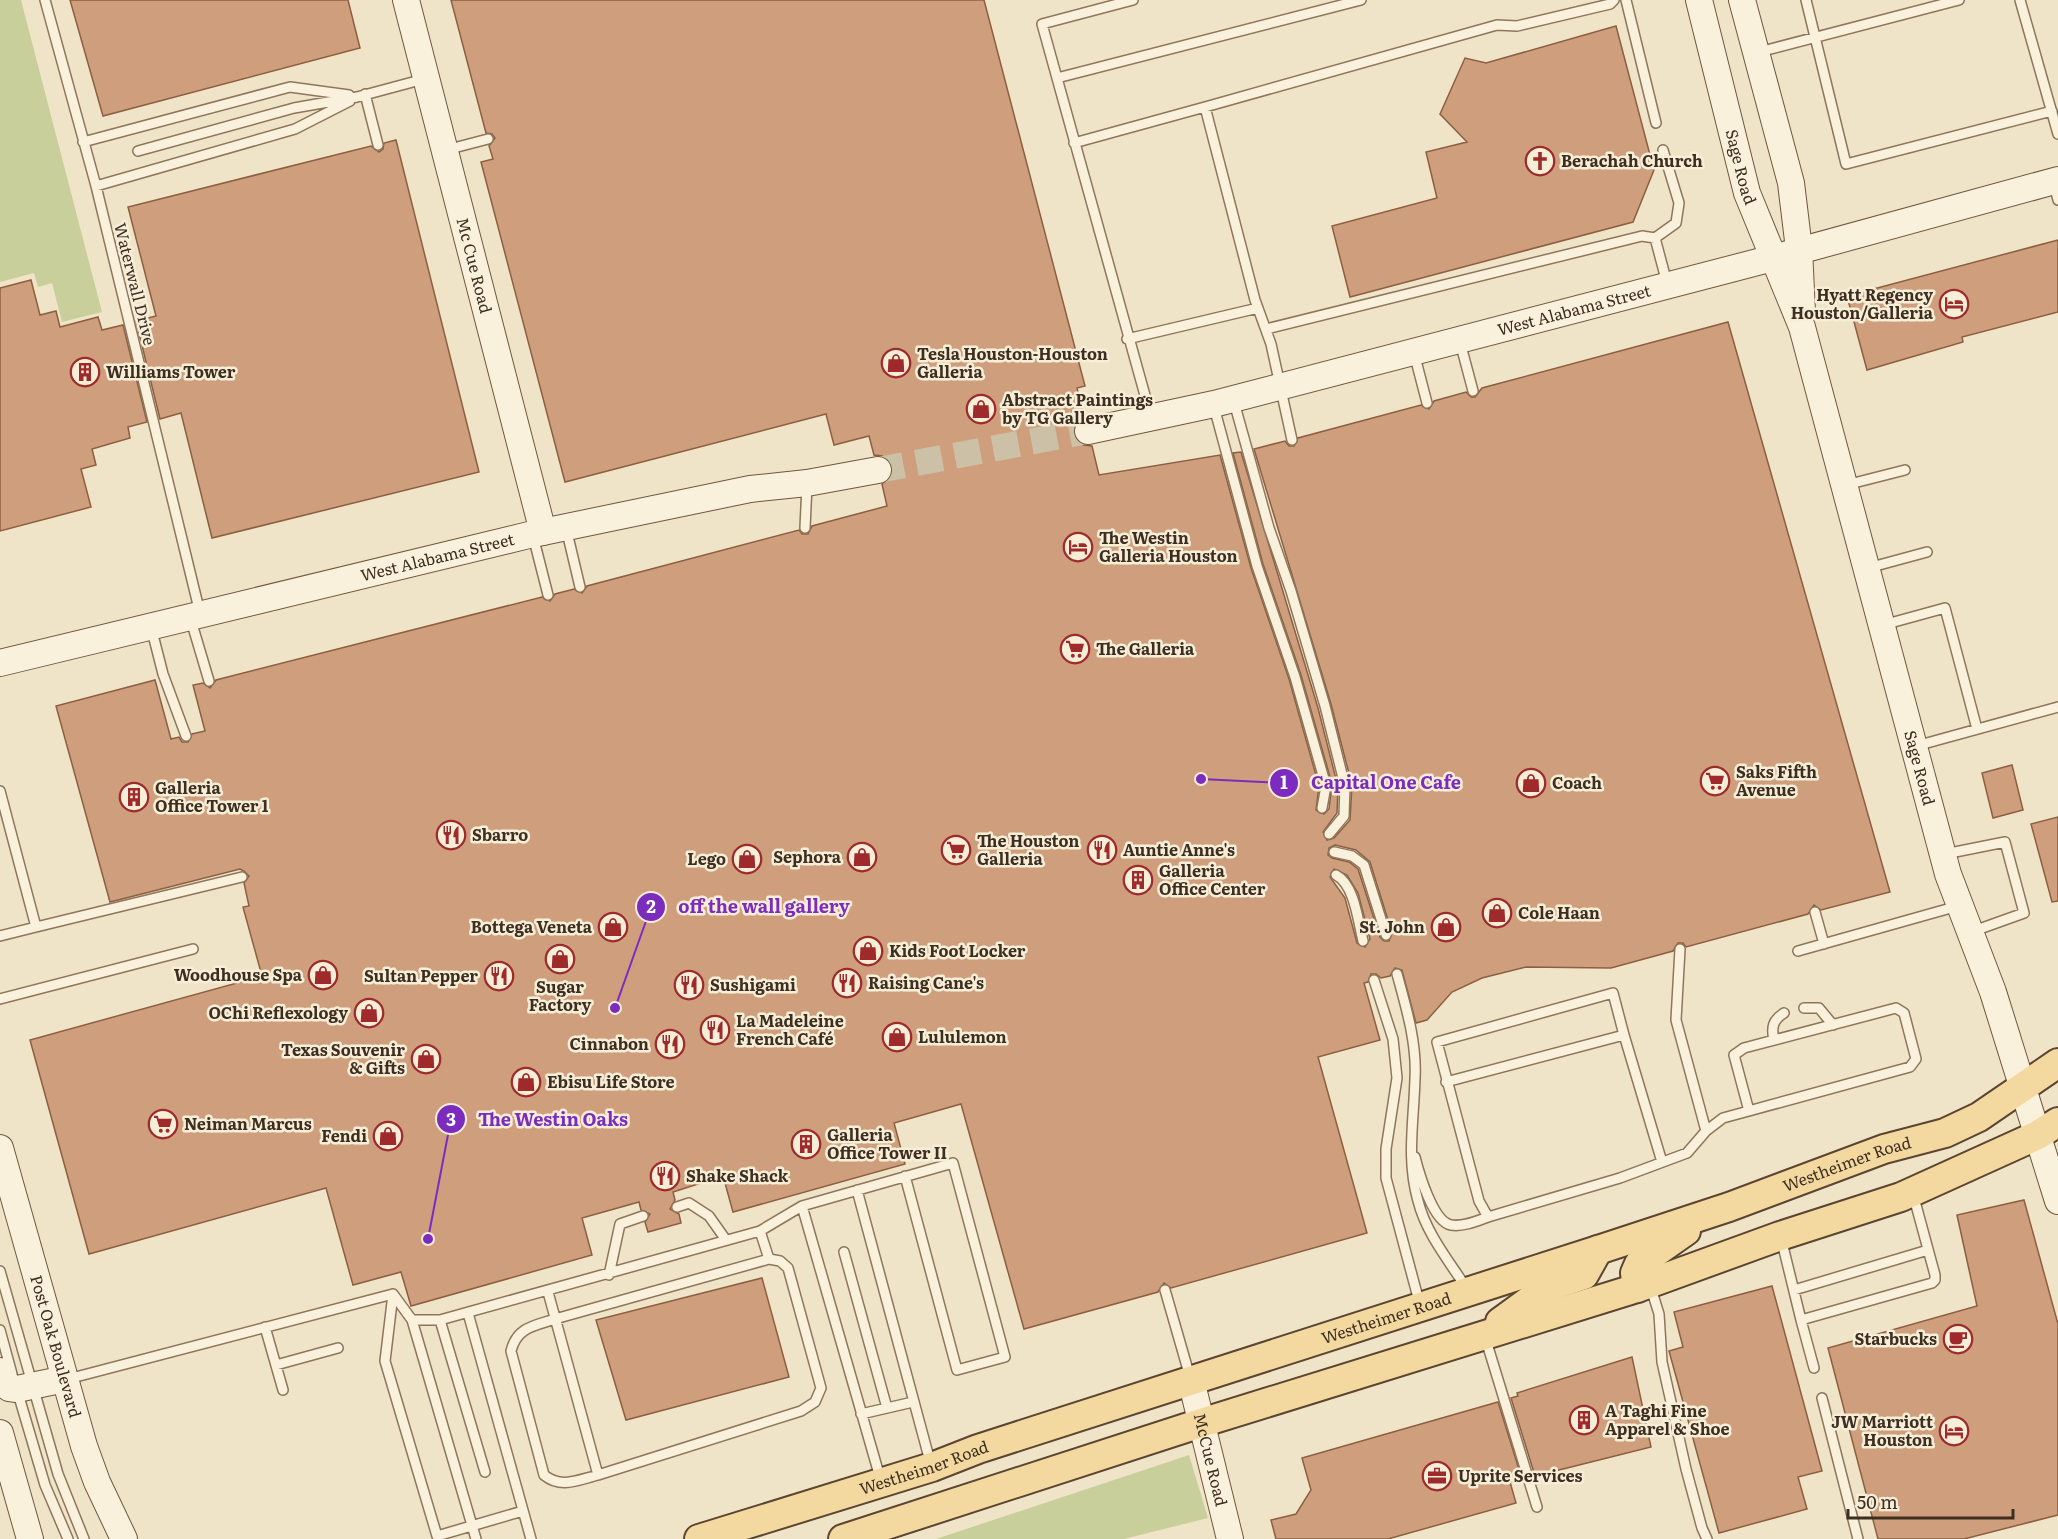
<svg xmlns="http://www.w3.org/2000/svg" width="2058" height="1539" font-family="Literata,serif">
  <style>
    .green { fill: #c9cf9b }
    .building { fill: #cf9f7d; stroke: #8d5f41; stroke-width: 1.5; fill-rule: evenodd }
    .lines { fill: none; stroke-linecap: round; stroke-linejoin: round }
    .secondary-tunnel { stroke: #ccc0a6; stroke-width: 26; stroke-dasharray: 26 13; stroke-linecap: butt }
    .lane-casing { stroke: #8d765c; stroke-width: 12 }
    .secondary-casing { stroke: #6f573f; stroke-width: 28 }
    .primary-casing { stroke: #5b4430; stroke-width: 32 }
    .lane { stroke: #faf1dc; stroke-width: 9 }
    .secondary { stroke: #faf1dc; stroke-width: 26 }
    .primary { stroke: #f3d9a0; stroke-width: 28 }
    .labels { text-anchor: middle; stroke-width: 5; stroke-linejoin: round; paint-order: stroke }
    .poi-label { font-size: 16px; font-weight: bold; fill: #3d2e20; stroke: #f7eed8; text-anchor: start }
    .street-label { font-size: 16px; fill: #3d2e20; stroke: #f7eed8 }
    .leader { fill: none; stroke: #7b2cbf; stroke-width: 2 }
    .callout-dot { fill: #7b2cbf; stroke: #f7eed8; stroke-width: 2 }
    .mark-label { font-size: 18px; text-anchor: middle; font-weight: bold; fill: #fff }
    .callout-label { font-size: 18px; text-anchor: middle; font-weight: bold; fill: #7b2cbf; stroke: #f7eed8; stroke-width: 5; stroke-linejoin: round; paint-order: stroke }
  </style>
  <rect width="100%" height="100%" fill="#f0e4c8"/>
  <path class="green" d="M0,0H21L102,312L62,322L52,283L38,287L34,273L0,282Z
    M1189,1455L1208,1518L1124,1539H936Z"/>
  <path class="building" d="M70,0H348L360,48L103,116Z
    M451,0H984L1085,386L1077,388L1084,417L1074,426V435L1083,445L1092,446L1099,475L1220,455L1251,568L1289,679L1319,786L1316,810L1324,814L1329,809L1332,784L1301,675L1263,564L1233,453L1241,452L1318,708L1338,787L1337,813L1323,832L1327,840L1334,838L1350,820L1352,785L1331,704L1254,449L1285,441L1289,446H1294L1298,438L1421,405L1429,409L1434,401L1466,392L1471,397H1475L1482,388L1728,322L1890,892L1821,910L1814,905L1808,914L1686,947L1683,943H1678L1673,951L1611,968L1526,967L1482,978L1452,992L1427,1020L1416,1023L1402,970L1395,968L1390,976L1381,978L1376,974H1371L1368,982L1364,983L1380,1040L1318,1057L1367,1233L1171,1288L1164,1283L1158,1292L1024,1329L961,1104L894,1123L905,1164L733,1212L723,1176L673,1192L675,1200L670,1209L679,1214L681,1223L648,1232L645,1222L650,1214L641,1210L639,1202L582,1218L592,1255L411,1306L401,1272L353,1285L326,1188L89,1254L30,1040L262,976L243,907L249,906L244,883L249,876L244,871L240,869L110,902L56,706L155,680L171,739L179,737L182,742H188L192,734L205,731L193,685L203,683L210,688L216,680L542,597L550,601L555,594L574,589L582,593L587,586L799,530L802,534H808L812,526L887,506L882,484L892,474L890,461L882,456L874,455L869,436L834,445L826,414L565,482L481,162L493,159L489,146L495,138L492,134L486,133ZM1335,845L1356,850L1370,862L1392,933L1389,941H1384L1380,937L1358,869L1349,862L1332,858L1328,855L1329,848ZM1334,869L1347,875L1358,893L1370,939L1365,947L1357,943L1345,898L1330,877Z
    M1616,26L1654,170L1633,222L1350,297L1332,226L1437,198L1426,152L1467,142L1440,114L1465,58L1486,63Z
    M396,140L479,472L212,538L181,413L160,419L136,321L156,316L128,207L371,146L379,152L383,149L384,143Z
    M2058,240V312L1962,337L1963,342L1867,370L1847,296Z
    M31,280L40,315L56,311L60,327L98,317L102,330L123,325L147,422L128,427L130,438L92,449L96,465L81,469L91,507L0,531V288Z
    M2012,765L2023,810L1993,818L1982,773Z
    M2058,817V901L2052,902L2031,824Z
    M2024,1200L2058,1324V1515L1964,1539H1878L1828,1348L1977,1306L1957,1215Z
    M762,1278L789,1377L626,1420L596,1320Z
    M1772,1286L1822,1471L1798,1477L1807,1509L1719,1533L1669,1351L1683,1347L1674,1312Z
    M1632,1357L1651,1447L1535,1476L1511,1398L1518,1396L1517,1393Z
    M1498,1402L1522,1479L1510,1482L1516,1503L1388,1539H1276L1271,1520L1296,1514L1311,1490L1302,1458Z"/>
  <g class="lines">
    <path class="secondary-tunnel" d="M878,470L1088,431"/>
    <g class="lane-casing">
      <path id="lane" d="M45,0L96,186L200,613
        M1133,0L1042,24L1151,417
        M1626,0L1656,123
        M1806,0L1846,164L2052,111
        M2020,0L2058,134
        M1759,52L1959,0
        M1057,78L1361,0
        M365,94L378,145
        M1205,107L1497,25L1517,26L1610,4L1614,0
        M83,142L290,87L349,95
        M1074,143L1205,107L1255,300L1271,344L1292,440
        M446,150L488,139
        M138,151L294,108L357,97L424,79
        M2054,184L2058,200
        M96,186L295,129L350,101
        M1655,238L1676,223L1679,203L1663,150
        M1266,329L1642,236L1655,238L1667,283
        M1127,339L1258,308
        M1460,342L1473,391
        M1414,353L1427,403
        M1234,402L1269,528L1291,591L1325,706L1345,786L1344,816L1329,834
        M1214,407L1257,566L1295,677L1326,786L1322,808
        M1846,485L1905,470
        M566,528L580,587
        M805,528L807,485
        M533,536L548,595
        M1868,568L1927,552
        M190,617L209,681
        M1883,625L1945,608L1977,729
        M151,627L163,674L186,736
        M1916,746L2058,707
        M0,791L36,927L0,936
        M1334,852L1352,856L1364,865L1386,935
        M1945,854L2005,842L2024,913L1971,932
        M1336,875C1355,885 1358,922 1363,941
        M1815,912L1824,944
        M36,927L242,877
        M1680,949L1676,1020L1706,1131
        M1798,951L1958,906
        M1397,974C1406,1007 1417,1043 1415,1078C1414,1120 1406,1159 1418,1201C1426,1233 1449,1261 1467,1289
        M1374,980L1393,1039L1397,1078L1386,1149V1178L1420,1305
        M0,999L193,949
        M1804,1008H1819L1833,1025
        M1624,1035L1613,993L1437,1042L1479,1201L1488,1217L1620,1178L1687,1153L1706,1131L1723,1118L1910,1067L1916,1059L1904,1013L1896,1008L1744,1048L1734,1055L1749,1111
        M1774,1040C1771,1027 1773,1020 1784,1013
        M1446,1082L1624,1035L1662,1162
        M1415,1157C1419,1173 1433,1222 1451,1225C1463,1227 1477,1221 1488,1217
        M857,1190L931,1465
        M802,1206L881,1481
        M677,1207L689,1203L709,1216L726,1240
        M1781,1238L1801,1320L1932,1283L1935,1280V1275L1913,1194
        M844,1252L887,1408
        M0,1271L58,1474L84,1539
        M609,1275L620,1224L643,1216
        M1650,1285L1659,1314L1662,1362L1686,1469L1702,1528L1707,1539
        M1165,1290L1190,1377
        M1794,1290L1928,1250
        M548,1292L598,1475L801,1411L815,1402L821,1388L788,1268L780,1261L769,1259L760,1231
        M393,1294L385,1361L437,1536L523,1511
        M468,1313L531,1539
        M412,1320H440L760,1231L802,1206L953,1163L1005,1357L957,1370L905,1176
        M440,1320L485,1472
        M1801,1320L1814,1368
        M265,1327L283,1390
        M0,1330L12,1374
        M1485,1337L1537,1507
        M276,1365L338,1348
        M68,1379L393,1294L412,1320L476,1539
        M17,1390L45,1485L68,1539
        M1822,1398L1858,1539
        M861,1414L913,1402
        M598,1475C578,1480 561,1489 544,1475L511,1351C517,1327 534,1326 555,1319L769,1259"/>
    </g>
    <g class="secondary-casing">
      <g id="secondary">
        <path id="s1" d="M406,0L543,532"/>
        <path id="s2" d="M1699,0L1747,193L1802,327L1948,874L1993,992L2058,1201"/>
        <path d="M1742,0L1791,183L1799,249L1802,312"/>
        <path id="s3" d="M1088,431L1214,404L1773,258L2058,180"/>
        <path id="s4" d="M0,663L533,534L750,489L807,483L878,470"/>
        <path id="s5" d="M0,1148L84,1446L97,1482L124,1539"/>
        <path d="M0,1371L9,1388L17,1389L65,1379"/>
        <path id="s6" d="M1191,1380L1230,1539"/>
        <path d="M0,1433L30,1539"/>
      </g>
    </g>
    <g class="primary-casing">
      <g id="primary">
        <path d="M1637,1288L1635,1273L1639,1264L1686,1231"/>
        <path d="M1500,1322L1548,1287L1584,1275L1598,1250"/>
        <path id="s7" d="M699,1539L932,1467L978,1449L1598,1250L1729,1207L1884,1149L1945,1133L1979,1117L2058,1063"/>
        <path d="M843,1539L1201,1423L1637,1288L1780,1236L1901,1197L2038,1135L2058,1122"/>
      </g>
    </g>
    <use href="#lane" class="lane"/>
    <use href="#secondary" class="secondary"/>
    <use href="#primary" class="primary"/>
  </g>
  <defs>
    <g id="church-ring" transform="scale(1.5)"><circle r="9.5" fill="#f7eed8" stroke="#9e2a2b" stroke-width="1.5"/><path d="M-1.2-6h2.4v3.5h3.3v2.4h-3.3V6h-2.4V-.1h-3.3v-2.4h3.3Z" fill="#9e2a2b"/></g>
    <g id="hotel-ring" transform="scale(1.5)"><circle r="9.5" fill="#f7eed8" stroke="#9e2a2b" stroke-width="1.5"/><path d="M-6-4.5h1.5V1H6V5H4.5V3h-9V5H-6ZM-4 0a1.8 1.8 0 1 1 3.6 0ZM.5 0V-2.5h3Q6-2.5 6 0Z" fill="#9e2a2b"/></g>
    <g id="shop-ring" transform="scale(1.5)"><circle r="9.5" fill="#f7eed8" stroke="#9e2a2b" stroke-width="1.5"/><path d="M-5-2.5h2.3a2.7 3.5 0 0 1 5.4 0H5L5.5 6h-11ZM-1.5-2.5h3a1.5 2.3 0 0 0-3 0Z" fill="#9e2a2b"/></g>
    <g id="building-ring" transform="scale(1.5)"><circle r="9.5" fill="#f7eed8" stroke="#9e2a2b" stroke-width="1.5"/><path d="M-4-6H4V6H1V3H-1V6H-4ZM-2.5-4.3h1.7v1.8h-1.7ZM.8-4.3h1.7v1.8H.8ZM-2.5-1h1.7V.8h-1.7ZM.8-1h1.7V.8H.8Z" fill="#9e2a2b"/></g>
    <g id="supermarket-ring" transform="scale(1.5)"><circle r="9.5" fill="#f7eed8" stroke="#9e2a2b" stroke-width="1.5"/><path d="M-6-5.5h2.5l.6 2H6L4.5 2H-2.5L-4.4-4H-6ZM-1.5 3.2a1.3 1.3 0 1 0 .1 0ZM3 3.2a1.3 1.3 0 1 0 .1 0Z" fill="#9e2a2b"/></g>
    <g id="restaurant-ring" transform="scale(1.5)"><circle r="9.5" fill="#f7eed8" stroke="#9e2a2b" stroke-width="1.5"/><path d="M-5-6h1v4h1v-4h1v4h1v-4h1v5L-1.5 .5V6h-2V.5L-5-1ZM5-6V6H3V1.5H1.5Q1.5-4 5-6Z" fill="#9e2a2b"/></g>
    <g id="cafe-ring" transform="scale(1.5)"><circle r="9.5" fill="#f7eed8" stroke="#9e2a2b" stroke-width="1.5"/><path d="M-5.5-4.5H6V0H3Q3 3.5 0 3.5H-2.5Q-5.5 3.5-5.5 0ZM3-3.2v2h1.7v-2ZM-6 4.5H4V6H-6Z" fill="#9e2a2b"/></g>
    <g id="office-ring" transform="scale(1.5)"><circle r="9.5" fill="#f7eed8" stroke="#9e2a2b" stroke-width="1.5"/><path d="M-6-3h4V-5.5h4V-3h4V5H-6ZM-1-4.5V-3h2v-1.5ZM-6 0V1H6V0Z" fill="#9e2a2b"/></g>
  </defs>
  <g fill-rule="evenodd">
    <use href="#church-ring" x="1540" y="161"/>
    <use href="#hotel-ring" x="1954" y="304"/>
    <use href="#shop-ring" x="896" y="363"/>
    <use href="#building-ring" x="85" y="372"/>
    <use href="#shop-ring" x="981" y="409"/>
    <use href="#hotel-ring" x="1078" y="547"/>
    <use href="#supermarket-ring" x="1075" y="649"/>
    <use href="#supermarket-ring" x="1715" y="781"/>
    <use href="#shop-ring" x="1531" y="783"/>
    <use href="#building-ring" x="134" y="797"/>
    <use href="#restaurant-ring" x="451" y="835"/>
    <use href="#supermarket-ring" x="956" y="850"/>
    <use href="#restaurant-ring" x="1102" y="850"/>
    <use href="#shop-ring" x="862" y="857"/>
    <use href="#shop-ring" x="747" y="859"/>
    <use href="#building-ring" x="1138" y="880"/>
    <use href="#shop-ring" x="1497" y="913"/>
    <use href="#shop-ring" x="613" y="927"/>
    <use href="#shop-ring" x="1446" y="927"/>
    <use href="#shop-ring" x="868" y="951"/>
    <use href="#shop-ring" x="560" y="959"/>
    <use href="#shop-ring" x="323" y="975"/>
    <use href="#restaurant-ring" x="499" y="976"/>
    <use href="#restaurant-ring" x="847" y="983"/>
    <use href="#restaurant-ring" x="689" y="985"/>
    <use href="#shop-ring" x="369" y="1013"/>
    <use href="#restaurant-ring" x="715" y="1030"/>
    <use href="#shop-ring" x="897" y="1037"/>
    <use href="#restaurant-ring" x="670" y="1044"/>
    <use href="#shop-ring" x="426" y="1059"/>
    <use href="#shop-ring" x="526" y="1082"/>
    <use href="#supermarket-ring" x="163" y="1124"/>
    <use href="#shop-ring" x="388" y="1136"/>
    <use href="#building-ring" x="806" y="1144"/>
    <use href="#restaurant-ring" x="665" y="1176"/>
    <use href="#cafe-ring" x="1958" y="1339"/>
    <use href="#building-ring" x="1584" y="1420"/>
    <use href="#hotel-ring" x="1954" y="1431"/>
    <use href="#office-ring" x="1437" y="1476"/>
  </g>
  <g class="labels">
    <g class="poi-label">
      <text x="1561" y="167">Berachah Church</text>
      <text x="1933" y="301" text-anchor="end">Hyatt Regency<tspan x="1933" dy="18">Houston/Galleria</tspan></text>
      <text x="917" y="360">Tesla Houston-Houston<tspan x="917" dy="18">Galleria</tspan></text>
      <text x="106" y="378">Williams Tower</text>
      <text x="1002" y="406">Abstract Paintings<tspan x="1002" dy="18">by TG Gallery</tspan></text>
      <text x="1099" y="544">The Westin<tspan x="1099" dy="18">Galleria Houston</tspan></text>
      <text x="1096" y="655">The Galleria</text>
      <text x="1736" y="778">Saks Fifth<tspan x="1736" dy="18">Avenue</tspan></text>
      <text x="1552" y="789">Coach</text>
      <text x="155" y="794">Galleria<tspan x="155" dy="18">Office Tower 1</tspan></text>
      <text x="472" y="841">Sbarro</text>
      <text x="977" y="847">The Houston<tspan x="977" dy="18">Galleria</tspan></text>
      <text x="1123" y="856">Auntie Anne's</text>
      <text x="841" y="863" text-anchor="end">Sephora</text>
      <text x="726" y="865" text-anchor="end">Lego</text>
      <text x="1159" y="877">Galleria<tspan x="1159" dy="18">Office Center</tspan></text>
      <text x="1518" y="919">Cole Haan</text>
      <text x="592" y="933" text-anchor="end">Bottega Veneta</text>
      <text x="1425" y="933" text-anchor="end">St. John</text>
      <text x="889" y="957">Kids Foot Locker</text>
      <text x="302" y="981" text-anchor="end">Woodhouse Spa</text>
      <text x="478" y="982" text-anchor="end">Sultan Pepper</text>
      <text x="868" y="989">Raising Cane's</text>
      <text x="710" y="991">Sushigami</text>
      <text x="560" y="993" text-anchor="middle">Sugar<tspan x="560" dy="18">Factory</tspan></text>
      <text x="348" y="1019" text-anchor="end">OChi Reflexology</text>
      <text x="736" y="1027">La Madeleine<tspan x="736" dy="18">French Café</tspan></text>
      <text x="918" y="1043">Lululemon</text>
      <text x="649" y="1050" text-anchor="end">Cinnabon</text>
      <text x="405" y="1056" text-anchor="end">Texas Souvenir<tspan x="405" dy="18">&amp; Gifts</tspan></text>
      <text x="547" y="1088">Ebisu Life Store</text>
      <text x="184" y="1130">Neiman Marcus</text>
      <text x="827" y="1141">Galleria<tspan x="827" dy="18">Office Tower II</tspan></text>
      <text x="367" y="1142" text-anchor="end">Fendi</text>
      <text x="686" y="1182">Shake Shack</text>
      <text x="1937" y="1345" text-anchor="end">Starbucks</text>
      <text x="1605" y="1417">A Taghi Fine<tspan x="1605" dy="18">Apparel &amp; Shoe</tspan></text>
      <text x="1933" y="1428" text-anchor="end">JW Marriott<tspan x="1933" dy="18">Houston</tspan></text>
      <text x="1458" y="1482">Uprite Services</text>
    </g>
    <g class="street-label">
      <text dy="6" stroke="none"><textPath href="#s2" startOffset="172">Sage Road</textPath></text>
      <text dy="6" stroke="none"><textPath href="#s1" startOffset="274">Mc Cue Road</textPath></text>
      <text transform="translate(135 284) rotate(76)" y="6">Waterwall Drive</text>
      <text dy="6" stroke="none"><textPath href="#s3" startOffset="501">West Alabama Street</textPath></text>
      <text dy="6" stroke="none"><textPath href="#s4" startOffset="450">West Alabama Street</textPath></text>
      <text dy="6" stroke="none"><textPath href="#s2" startOffset="800">Sage Road</textPath></text>
      <text dy="6" stroke="none"><textPath href="#s7" startOffset="1208">Westheimer Road</textPath></text>
      <text dy="6" stroke="none"><textPath href="#s7" startOffset="722">Westheimer Road</textPath></text>
      <text dy="6" stroke="none"><textPath href="#s5" startOffset="206">Post Oak Boulevard</textPath></text>
      <text dy="6" stroke="none"><textPath href="#s6" startOffset="82">McCue Road</textPath></text>
      <text dy="6" stroke="none"><textPath href="#s7" startOffset="236">Westheimer Road</textPath></text>
    </g>
  </g>
  <path class="leader" d="M1201 779L1284 783M615 1008L651 907M428 1239L451 1119"/>
  <g class="callout-dot">
    <circle cx="1201" cy="779" r="6"/>
    <circle cx="615" cy="1008" r="6"/>
    <circle cx="428" cy="1239" r="6"/>
    <circle cx="1284" cy="783" r="15"/>
    <circle cx="651" cy="907" r="15"/>
    <circle cx="451" cy="1119" r="15"/>
  </g>
  <g class="mark-label">
    <text x="1284" y="789">1</text>
    <text x="651" y="913">2</text>
    <text x="451" y="1126">3</text>
  </g>
  <g class="callout-label">
    <text x="1386" y="789">Capital One Cafe</text>
    <text x="764" y="913">off the wall gallery</text>
    <text x="553" y="1126">The Westin Oaks</text>
  </g>
  <path d="M1848 1509v9h165v-9" fill="none" stroke="#3d2e20" stroke-width="3"/>
  <text x="1857" y="1509" font-size="18" fill="#3d2e20" stroke="#f7eed8" stroke-width="4.5" paint-order="stroke">50 m</text>
</svg>
